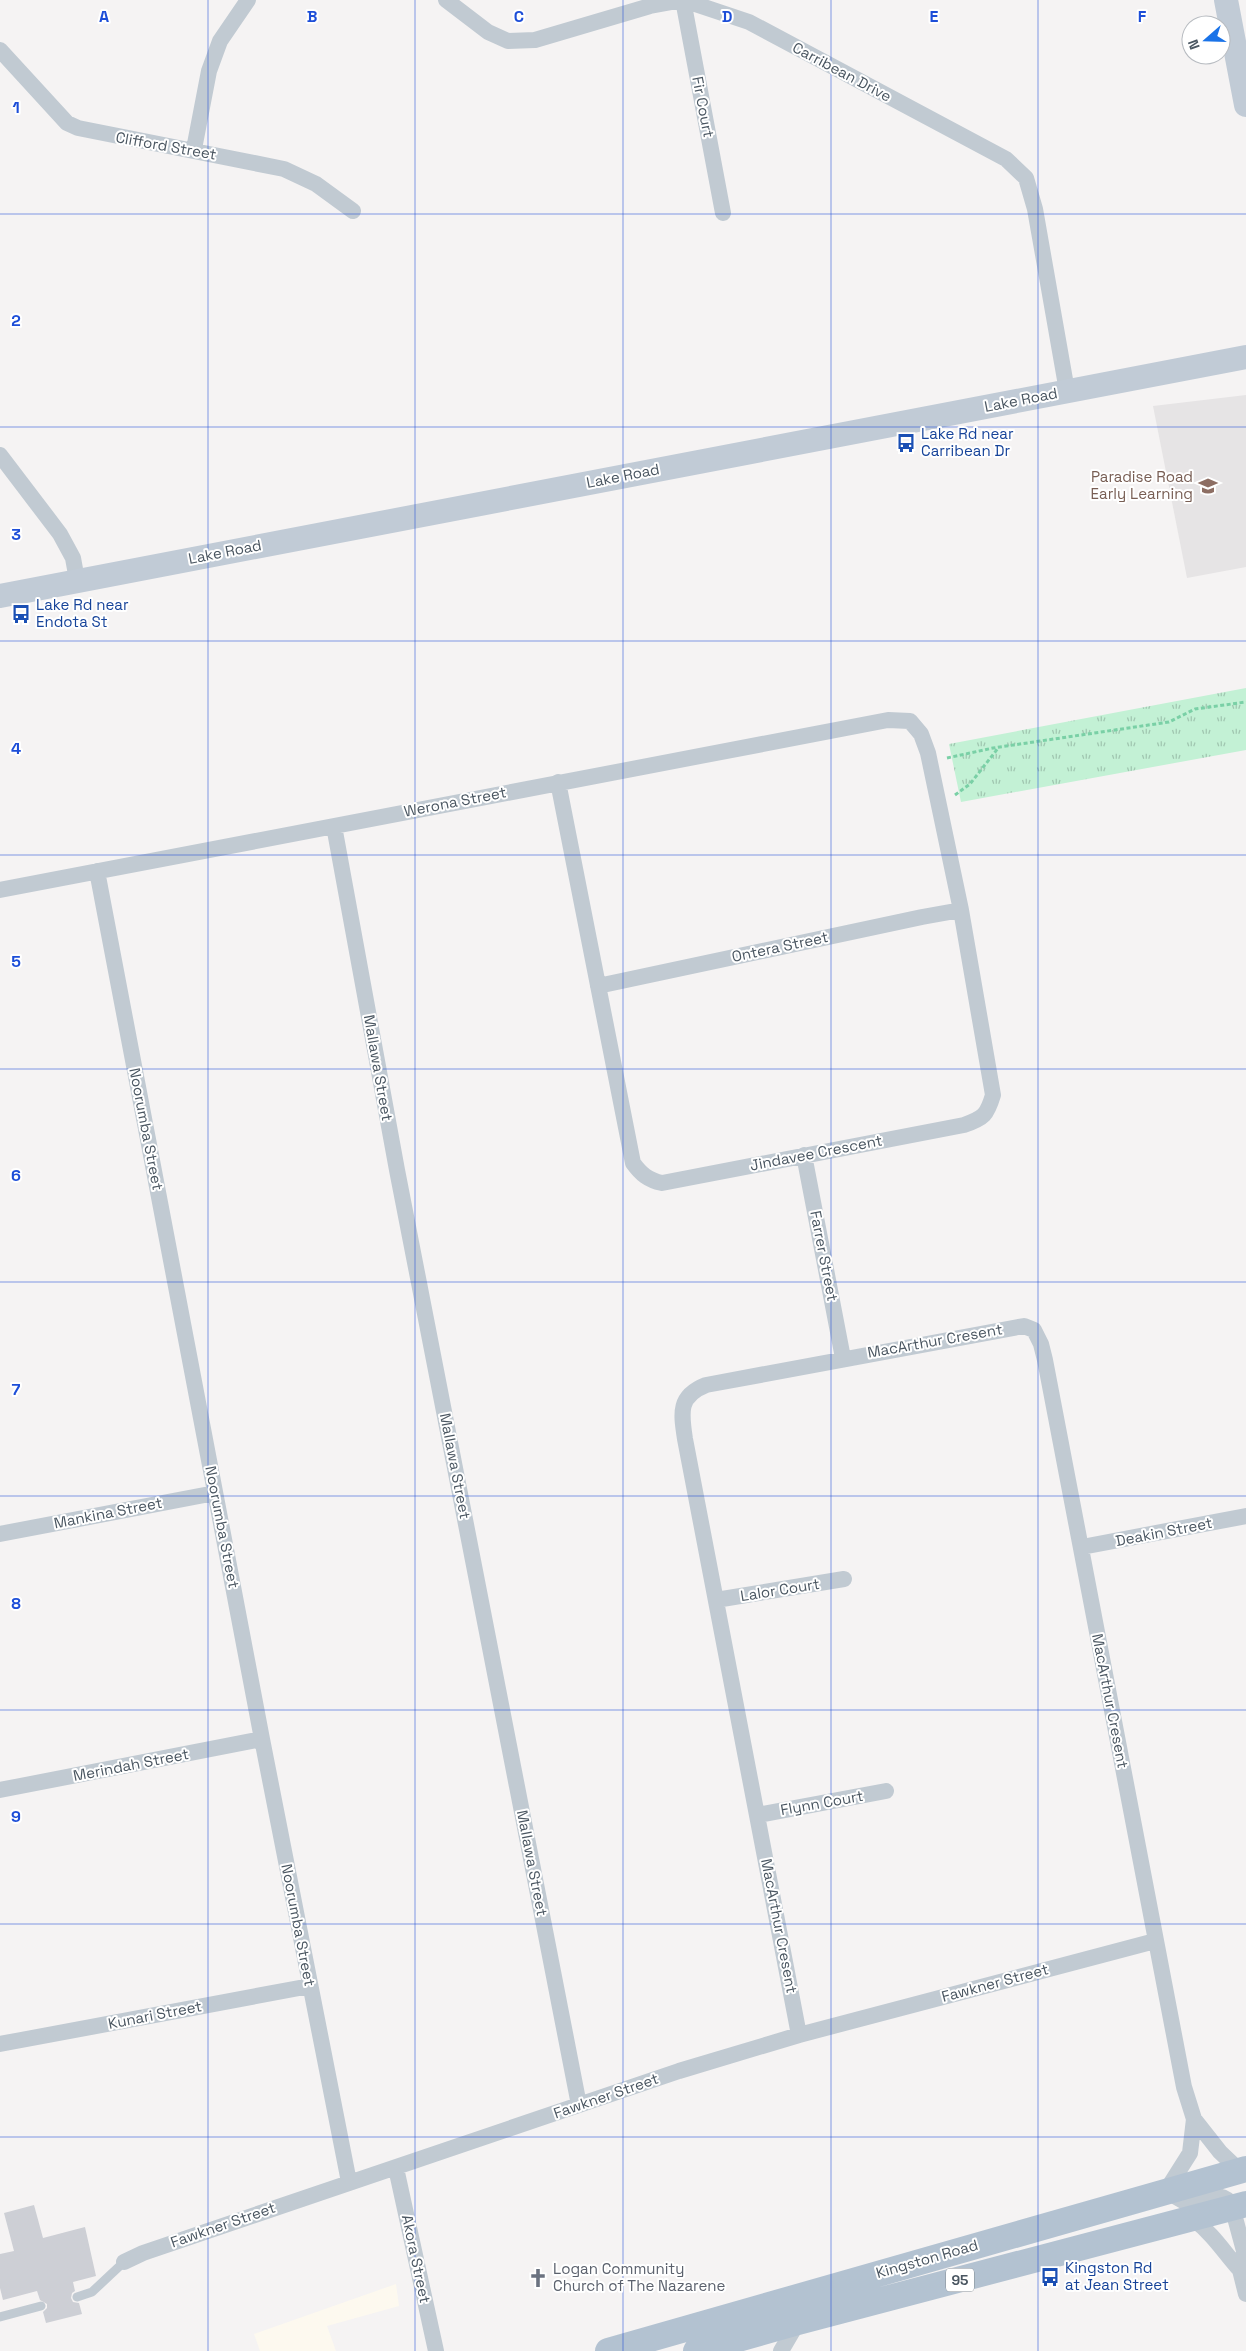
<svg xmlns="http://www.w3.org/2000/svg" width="1246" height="2351" font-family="'Space Grotesk',sans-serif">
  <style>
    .commercial { fill: #fdf9ef }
    .education { fill: #e6e4e5 }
    .park { fill: url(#park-tufts) }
    .building { fill: #cdcfd5 }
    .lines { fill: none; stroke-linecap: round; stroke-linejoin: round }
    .path { stroke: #7ad0a6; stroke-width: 3; stroke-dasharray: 4 2.5; stroke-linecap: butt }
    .lane { stroke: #c1cad2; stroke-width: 9 }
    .street { stroke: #c1cad2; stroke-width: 16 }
    .secondary { stroke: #c1cbd6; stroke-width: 24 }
    .primary { stroke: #b3c2d1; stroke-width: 26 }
    .grid { fill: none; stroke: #1d4ed8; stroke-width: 1; stroke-opacity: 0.55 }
    .labels { text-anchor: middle; stroke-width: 4; stroke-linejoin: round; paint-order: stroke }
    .shield { fill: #fff; stroke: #808990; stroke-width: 1 }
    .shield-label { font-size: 14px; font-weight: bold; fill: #4a5661 }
    .street-label { font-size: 15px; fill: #4a5661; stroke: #fff }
    .transit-label { font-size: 15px; fill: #164399; stroke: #fff; text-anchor: start }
    .education-label { font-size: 15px; fill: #785e54; stroke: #fff; text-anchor: end }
    .worship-label { font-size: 15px; fill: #5b616d; stroke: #fff; text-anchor: start }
    .grid-label { font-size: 16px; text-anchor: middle; font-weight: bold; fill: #1d4ed8; stroke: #fff; stroke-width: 4; stroke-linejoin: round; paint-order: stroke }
  </style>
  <defs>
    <pattern id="park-tufts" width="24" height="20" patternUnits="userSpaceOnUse" patternTransform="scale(1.25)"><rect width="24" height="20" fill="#c3f1d5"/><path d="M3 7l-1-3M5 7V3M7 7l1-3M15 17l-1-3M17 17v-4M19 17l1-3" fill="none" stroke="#a0c6b0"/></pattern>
  </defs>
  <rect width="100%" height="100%" fill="#f5f3f3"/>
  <path class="commercial" d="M396,2284L399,2306L327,2326L336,2351H260L254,2334Z"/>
  <path class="education" d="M1246,395V567L1187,578L1153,406Z"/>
  <path class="park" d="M1246,688V750L961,802L949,744Z"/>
  <path class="building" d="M34,2205L43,2238L85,2227L96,2276L73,2282L75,2291L72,2293L71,2298L73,2302L79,2303L82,2314L46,2323L43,2312L47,2308V2304L40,2300L37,2291L3,2300L0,2288V2254L14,2251L4,2213Z"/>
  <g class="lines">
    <path class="path" d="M947,758L993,748L1169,722L1195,709L1246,702
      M955,795L970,784L999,747"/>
    <path class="lane" d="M77,2297L92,2292L124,2262
      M0,2317L41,2306"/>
    <path class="street" d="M446,0L488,32L508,41L535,40L650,6L683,0L749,22L1006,159L1026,178L1035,209L1067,391
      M683,0L723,213
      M0,50L67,123L78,128L284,169L316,184L353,211
      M194,149L209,71L220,41L248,0
      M0,455L60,534L73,558L77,580
      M334,826L397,1170L579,2105
      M97,871L262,1739L349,2182
      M0,890L888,720L910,721L921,734L928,753L961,910L993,1095C987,1115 984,1118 964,1125L662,1183C648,1180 641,1174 633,1163L558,782
      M598,986L922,917L961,910
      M804,1155L843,1358
      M0,1534L215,1493
      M1082,1547L1246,1516
      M716,1600L844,1579
      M0,1790L262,1739
      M758,1815L886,1791
      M799,2035L685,1439C681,1413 678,1396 706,1385L1024,1326L1034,1330L1041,1344L1045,1360L1184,2087L1194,2119L1220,2152L1240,2171
      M0,2044L310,1986
      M1194,2119L1190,2153L1166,2191L1185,2202C1199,2197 1219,2190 1231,2203L1244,2251L1240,2270L1246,2294
      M396,2168L436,2351
      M1193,2219C1214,2235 1223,2251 1240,2270
      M124,2262L143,2253L679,2071L799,2035L1155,1941
      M781,2351L798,2322"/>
    <path class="secondary" d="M1226,0L1246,105
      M0,596L1246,357"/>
    <path class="primary" d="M608,2351L1246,2169
      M696,2351L798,2322L1246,2204"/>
  </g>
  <path class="grid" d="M208,0V2351M415,0V2351M623,0V2351M831,0V2351M1038,0V2351M0,214H1246M0,427H1246M0,641H1246M0,855H1246M0,1069H1246M0,1282H1246M0,1496H1246M0,1710H1246M0,1924H1246M0,2137H1246"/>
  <defs>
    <g id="bus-bare" transform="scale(1.5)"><path d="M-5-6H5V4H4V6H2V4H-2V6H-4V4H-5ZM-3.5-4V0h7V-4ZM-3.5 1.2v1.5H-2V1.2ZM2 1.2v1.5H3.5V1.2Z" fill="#1a4fb4" stroke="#fff" stroke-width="2.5" paint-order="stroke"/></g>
    <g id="school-bare" transform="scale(1.5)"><path d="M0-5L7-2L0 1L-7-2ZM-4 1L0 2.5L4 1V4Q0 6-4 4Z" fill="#8d6e63" stroke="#fff" stroke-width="2.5" paint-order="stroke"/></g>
    <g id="church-bare" transform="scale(1.5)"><path d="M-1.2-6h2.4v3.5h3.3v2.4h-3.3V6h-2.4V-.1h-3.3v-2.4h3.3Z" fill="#6b7280" stroke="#fff" stroke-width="2.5" paint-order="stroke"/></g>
  </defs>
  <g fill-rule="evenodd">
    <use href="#bus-bare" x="906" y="443"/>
    <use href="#school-bare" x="1208" y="486"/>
    <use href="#bus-bare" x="21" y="614"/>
    <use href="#bus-bare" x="1050" y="2277"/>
    <use href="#church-bare" x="538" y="2278"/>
  </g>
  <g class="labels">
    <rect class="shield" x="946" y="2268.5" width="28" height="23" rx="4"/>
    <g class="shield-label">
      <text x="960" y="2285">95</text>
    </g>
    <g class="street-label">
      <text transform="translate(842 72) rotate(28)" y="5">Carribean Drive</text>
      <text transform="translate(703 107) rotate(79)" y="5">Fir Court</text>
      <text transform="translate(166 146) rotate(10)" y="5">Clifford Street</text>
      <text transform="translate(1021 400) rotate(-11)" y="5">Lake Road</text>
      <text transform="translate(623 476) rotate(-11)" y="5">Lake Road</text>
      <text transform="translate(225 552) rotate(-11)" y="5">Lake Road</text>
      <text transform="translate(455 802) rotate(-11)" y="5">Werona Street</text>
      <text transform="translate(780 947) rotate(-12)" y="5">Ontera Street</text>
      <text transform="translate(378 1068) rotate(80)" y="5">Mallawa Street</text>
      <text transform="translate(146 1129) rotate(79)" y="5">Noorumba Street</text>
      <text transform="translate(816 1153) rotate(-11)" y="5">Jindavee Crescent</text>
      <text transform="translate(824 1256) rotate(79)" y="5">Farrer Street</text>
      <text transform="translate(935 1341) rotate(-10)" y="5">MacArthur Cresent</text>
      <text transform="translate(455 1466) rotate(79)" y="5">Mallawa Street</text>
      <text transform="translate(108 1513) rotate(-11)" y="5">Mankina Street</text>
      <text transform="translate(222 1527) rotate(79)" y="5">Noorumba Street</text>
      <text transform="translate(1164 1532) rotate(-11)" y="5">Deakin Street</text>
      <text transform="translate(780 1590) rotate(-9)" y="5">Lalor Court</text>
      <text transform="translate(1110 1701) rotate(79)" y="5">MacArthur Cresent</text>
      <text transform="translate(131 1765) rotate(-11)" y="5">Merindah Street</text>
      <text transform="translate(822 1803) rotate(-10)" y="5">Flynn Court</text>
      <text transform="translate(532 1863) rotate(79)" y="5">Mallawa Street</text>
      <text transform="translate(298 1925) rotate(79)" y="5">Noorumba Street</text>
      <text transform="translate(779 1926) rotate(79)" y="5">MacArthur Cresent</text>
      <text transform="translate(995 1983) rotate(-15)" y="5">Fawkner Street</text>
      <text transform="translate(155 2015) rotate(-11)" y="5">Kunari Street</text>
      <text transform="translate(606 2096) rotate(-19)" y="5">Fawkner Street</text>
      <text transform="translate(223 2225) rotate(-19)" y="5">Fawkner Street</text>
      <text transform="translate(416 2259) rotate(78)" y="5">Akora Street</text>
      <text transform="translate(927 2259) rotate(-16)" y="5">Kingston Road</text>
    </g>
    <g class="transit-label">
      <text x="921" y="439">Lake Rd near<tspan x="921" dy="17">Carribean Dr</tspan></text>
      <text x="36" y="610">Lake Rd near<tspan x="36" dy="17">Endota St</tspan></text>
      <text x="1065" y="2273">Kingston Rd<tspan x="1065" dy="17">at Jean Street</tspan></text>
    </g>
    <g class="education-label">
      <text x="1193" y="482">Paradise Road<tspan x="1193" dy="17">Early Learning</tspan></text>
    </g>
    <g class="worship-label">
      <text x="553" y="2274">Logan Community<tspan x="553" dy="17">Church of The Nazarene</tspan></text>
    </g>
  </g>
  <g class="grid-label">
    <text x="104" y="22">A</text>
    <text x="312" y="22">B</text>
    <text x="519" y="22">C</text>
    <text x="727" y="22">D</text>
    <text x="934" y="22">E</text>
    <text x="1142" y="22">F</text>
    <text x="16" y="113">1</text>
    <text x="16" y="326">2</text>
    <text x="16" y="540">3</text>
    <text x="16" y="754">4</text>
    <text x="16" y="967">5</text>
    <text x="16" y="1181">6</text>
    <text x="16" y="1395">7</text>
    <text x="16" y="1609">8</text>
    <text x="16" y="1822">9</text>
  </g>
  <g transform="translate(1206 40) rotate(250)"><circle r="24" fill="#ffffff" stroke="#b7bbc0"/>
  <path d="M0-4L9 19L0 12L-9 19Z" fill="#1a73e8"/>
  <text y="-8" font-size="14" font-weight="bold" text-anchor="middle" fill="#4a5661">N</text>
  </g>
</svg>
